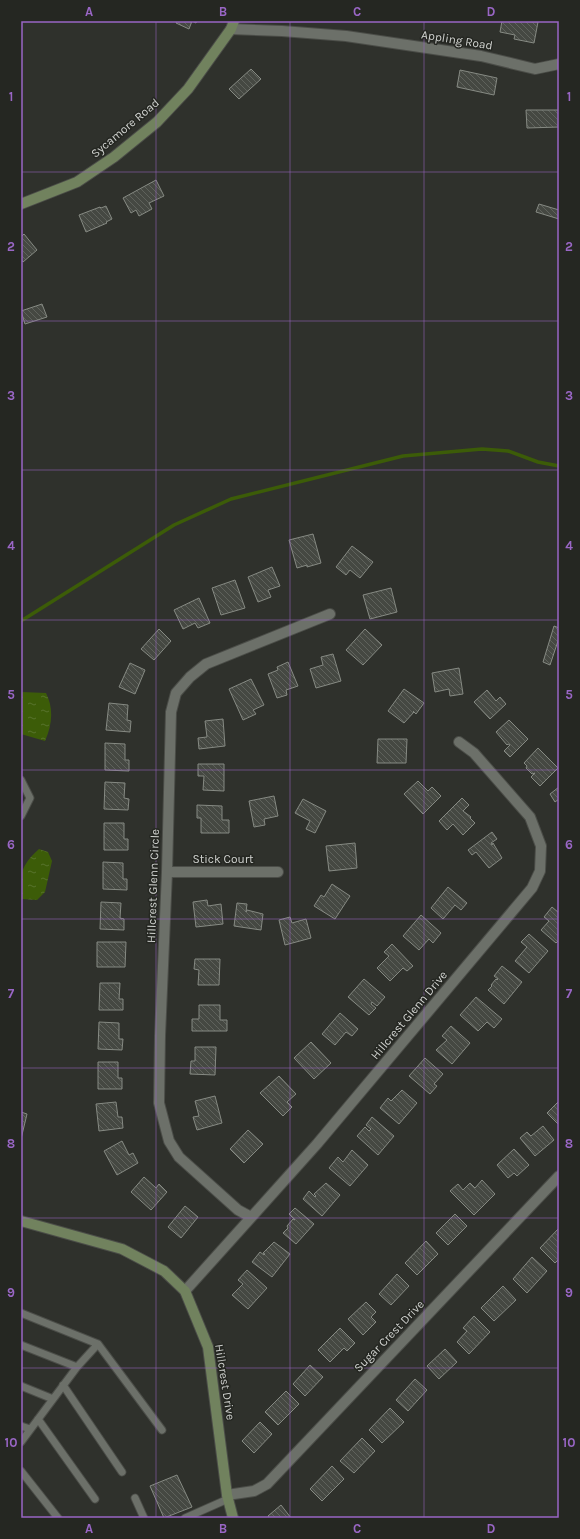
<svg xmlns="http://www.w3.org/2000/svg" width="580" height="1539" font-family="Karla,sans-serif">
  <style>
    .water { fill: url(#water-ripples) }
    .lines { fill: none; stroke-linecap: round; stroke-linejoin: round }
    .stream { stroke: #3c5c08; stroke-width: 3.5 }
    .building { fill: url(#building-back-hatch); stroke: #868a83 }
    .lane-casing { stroke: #4b4d48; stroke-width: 9 }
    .street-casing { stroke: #4b4d48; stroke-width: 12 }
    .secondary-casing { stroke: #4b4d48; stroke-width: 12 }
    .lane { stroke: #6c7069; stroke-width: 7 }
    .street { stroke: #6c7069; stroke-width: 10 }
    .secondary { stroke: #71825e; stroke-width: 10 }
    .grid { fill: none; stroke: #9966c5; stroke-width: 1; stroke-opacity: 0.55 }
    .labels { text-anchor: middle; stroke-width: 3; stroke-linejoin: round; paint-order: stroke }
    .street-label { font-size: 12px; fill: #d0d2cf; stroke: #252722 }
    .neatline { fill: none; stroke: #9966c5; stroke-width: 1.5 }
    .grid-label { font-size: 13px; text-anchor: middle; font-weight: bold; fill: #9966c5 }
  </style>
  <defs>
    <pattern id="water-ripples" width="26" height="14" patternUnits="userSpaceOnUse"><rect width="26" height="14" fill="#3c5c08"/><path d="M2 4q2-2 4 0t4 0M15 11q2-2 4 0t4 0" fill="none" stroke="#57722b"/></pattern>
    <pattern id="building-back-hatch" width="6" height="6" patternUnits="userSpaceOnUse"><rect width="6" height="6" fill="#454842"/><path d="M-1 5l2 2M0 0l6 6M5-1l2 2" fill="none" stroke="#5f625c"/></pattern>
  </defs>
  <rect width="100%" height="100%" fill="#2f312c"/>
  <path class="water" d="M21,692L46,693C54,709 52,725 45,741L21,734Z
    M39,849L48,852L52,861L45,892L37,900L22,899C17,877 22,864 39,849Z"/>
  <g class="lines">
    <path class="stream" d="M21,621L174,525L231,499L403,456L482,449L508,451L538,462L559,466"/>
  </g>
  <path class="building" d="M177,21H197L196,23L192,21L189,29L176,23Z
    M502,21L538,22L534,43L514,39L515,35L500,32Z
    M251,69L261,79L239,99L229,89Z
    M460,70L497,78L494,95L457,87Z
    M526,110H559V127L527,128Z
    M156,180L164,196L149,203L152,209L139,216L136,210L131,213L123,198Z
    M539,204L559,210V219L536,212Z
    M106,206L112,219L106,222L107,223L86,232L79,215L100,207L101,208Z
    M24,234L37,250L23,262L21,259V237Z
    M42,304L47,317L25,324L21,311Z
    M313,534L321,563L307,567V565L297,568L289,540Z
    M352,546L373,562L360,578L350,570L346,575L336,567Z
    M272,567L280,586L268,590L271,597L258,602L248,577Z
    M235,580L245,608L221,615L212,588Z
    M391,588L397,612L370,619L363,595Z
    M199,598L210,623L198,628L195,623L183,629L174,610Z
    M554,626L559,628V638L550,665L543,662Z
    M159,629L171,641L154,660L141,649Z
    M365,629L382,645L363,665L346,650Z
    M333,654L341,681L316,688L310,669L323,665L321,657Z
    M288,662L298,686L286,690L287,695L277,698L268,674L278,670L277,667Z
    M130,663L145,670L135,694L119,687Z
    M459,668L463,694L450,696L449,689L435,692L432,673Z
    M251,679L264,705L253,710L256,714L243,720L229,689Z
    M404,689L424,703L416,714L413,711L414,712L404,723L388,711Z
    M487,690L496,701L500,697L506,704L490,719L474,702Z
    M109,703L128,705L127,720L131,721L130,732L106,730Z
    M223,719L225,746L199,749L198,738L207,737L205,721Z
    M509,720L528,739L510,757L504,751L510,745L508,744L507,745L496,732Z
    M378,739H407L406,763H377Z
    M105,743L125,744V760H129V771L105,770Z
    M538,748L558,768L540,786L531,777L535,773L532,774L526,768L527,766L524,763Z
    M198,764H224V791L203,790L204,776H198Z
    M418,781L428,791L432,787L441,796L423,814L404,794Z
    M105,782L125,783L124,798L129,799L128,810L104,809Z
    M559,787V799L555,802L550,794Z
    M274,796L278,816L264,819L265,825L254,827L249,801Z
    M462,798L469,805L463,811L471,817L470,818L475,823L463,835L453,824L447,830L439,821Z
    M303,799L326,811L315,833L306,829L310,821L295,813Z
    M197,805L222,806V820H229V833H201V818H197Z
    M104,823H124V839H128V850H104Z
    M492,832L497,839L491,843L492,845L493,843L502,858L489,868L476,852L472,855L468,850Z
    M355,843L357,868L329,871L326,846Z
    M103,862L123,863V879H127V890L103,889Z
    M332,884L350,896L335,919L314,906L321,895L324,897Z
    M448,887L467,903L461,910L455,905L443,919L431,908Z
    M207,900L208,906L221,904L223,924L196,927L193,902Z
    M101,902L121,903L120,918L124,919V930L100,929Z
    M237,903L247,904L246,912L247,910L263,914L261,930L234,926Z
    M552,907L559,913V940L556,943L541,930L549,921L544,917Z
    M421,915L441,933L433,943L429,939L419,950L403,936Z
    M290,917L292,923L306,919L311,938L285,945L279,920Z
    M529,934L548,951L529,973L515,961L527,947L521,942Z
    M97,942H126L125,967H97Z
    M392,944L413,966L407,971L403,968L390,981L377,968L389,956L384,952Z
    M195,959H220L219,985H198L199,970L194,969Z
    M502,966L522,982L504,1004L488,990L492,986L491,985L496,979L497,980L498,979L494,976Z
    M364,979L385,997L377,1006L372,1002L371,1004L376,1008L369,1015L348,997Z
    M100,983H120L119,999H123V1010H99Z
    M476,997L502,1019L494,1028L487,1022L478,1031L460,1015Z
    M199,1005H220V1020H227V1031H192V1019H199Z
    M340,1013L358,1029L352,1036L346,1032L335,1045L322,1034Z
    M99,1022L119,1023V1039H123L122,1050L98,1049Z
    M451,1026L470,1043L452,1064L436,1050L447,1040L442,1036Z
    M311,1042L331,1063L314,1079L294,1058Z
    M195,1047H216L215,1075L190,1074L191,1061H195Z
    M425,1058L443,1074L434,1084L437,1086L430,1094L409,1076Z
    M98,1062H118V1078H122V1089H98Z
    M279,1076L296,1094L287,1102L292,1107L283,1116L260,1093Z
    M402,1090L417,1103L399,1124L380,1108L388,1098L391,1101Z
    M215,1096L222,1123L197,1130L193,1117L199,1116L195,1101Z
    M559,1101V1125L547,1113Z
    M116,1102L118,1117H122L123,1128L99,1131L96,1104Z
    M21,1112L27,1114L21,1139Z
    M372,1117L394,1136L378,1155L357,1136L365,1127L369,1131L371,1129L366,1125Z
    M543,1126L554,1140L535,1156L520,1138L527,1132L531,1136Z
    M248,1130L263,1144L244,1163L230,1149Z
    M122,1141L129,1155L133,1153L138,1163L117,1175L104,1151Z
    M514,1149L529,1165L517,1176L514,1173L508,1178L497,1165Z
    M352,1150L368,1165L350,1186L329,1168L338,1157L343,1162Z
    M144,1177L156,1188L159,1184L167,1192L151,1210L131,1192Z
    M482,1180L495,1194L474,1215L450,1191L458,1184L463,1190L470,1183L475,1188Z
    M326,1183L340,1195L322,1216L303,1199L309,1191L315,1197L316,1196L314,1194Z
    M185,1206L198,1217L181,1238L168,1227Z
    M295,1208L314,1224L296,1244L283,1233L288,1228L287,1226L293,1219L295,1220L289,1214Z
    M455,1214L467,1226L448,1245L436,1233Z
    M559,1228V1259L555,1263L540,1248Z
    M426,1241L438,1254L417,1275L405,1263Z
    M274,1242L290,1254L272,1277L252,1262L260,1252L264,1255L265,1254L263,1253Z
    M532,1257L547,1271L527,1293L513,1279Z
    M247,1270L267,1288L248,1309L232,1295L243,1284L238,1280Z
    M397,1274L409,1286L391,1305L379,1294Z
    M503,1286L516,1300L494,1321L481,1308Z
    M366,1302L376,1312L371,1317L376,1322L363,1335L348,1319Z
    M474,1316L490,1332L469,1354L457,1342L467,1331L463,1328Z
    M340,1328L355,1343L347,1351L344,1348L330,1362L318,1350Z
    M445,1349L457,1362L439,1379L427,1366Z
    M310,1365L323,1377L305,1396L293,1384Z
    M415,1379L427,1390L408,1411L396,1400Z
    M286,1391L299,1404L278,1425L265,1412Z
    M390,1408L404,1422L382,1443L369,1430Z
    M260,1422L272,1434L254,1453L242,1441Z
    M362,1438L375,1451L354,1473L340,1461Z
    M332,1466L344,1479L322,1501L310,1489Z
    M177,1475L192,1507L164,1518L150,1486Z
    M281,1505L291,1518H269L268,1516Z"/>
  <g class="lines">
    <g class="lane-casing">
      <path id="lane" d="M21,780L30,798L21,816
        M21,1313L98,1344
        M21,1345L77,1367L21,1442
        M77,1367L98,1344L162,1430
        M63,1385L122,1472
        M21,1386L53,1399
        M38,1419L95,1499
        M21,1426L30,1429
        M21,1471L58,1518
        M135,1498L144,1518
        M185,1518L228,1499"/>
    </g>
    <g class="street-casing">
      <path id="street" d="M231,29L282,31L346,36L481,56L535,69L559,64
        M167,872H278
        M251,1217L238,1210L179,1157L169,1141L159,1103L160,1036L167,872L171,712L176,693L190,677L206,664L330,614
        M185,1291L317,1144L532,888L540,871L541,846L530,817L474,753L459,742
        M227,1495L254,1491L267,1484L559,1176"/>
    </g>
    <g class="secondary-casing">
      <path id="secondary" d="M21,204L77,182L114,157L157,122L188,89L231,29L234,21
        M21,1221L122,1249L164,1271L185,1291L208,1347L227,1495L233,1518"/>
    </g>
    <use href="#lane" class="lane"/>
    <use href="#street" class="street"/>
    <use href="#secondary" class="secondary"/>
  </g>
  <path class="grid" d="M156,21V1518M290,21V1518M424,21V1518M21,172H559M21,321H559M21,470H559M21,620H559M21,770H559M21,919H559M21,1068H559M21,1218H559M21,1368H559"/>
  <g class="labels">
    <g class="street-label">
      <text transform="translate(457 40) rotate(9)" y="4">Appling Road</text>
      <text transform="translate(125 128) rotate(-40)" y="4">Sycamore Road</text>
      <text x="223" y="863">Stick Court</text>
      <text transform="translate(153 886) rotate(-88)" y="4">Hillcrest Glenn Circle</text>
      <text transform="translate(409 1015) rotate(-50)" y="4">Hillcrest Glenn Drive</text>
      <text transform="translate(389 1336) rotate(-46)" y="4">Sugar Crest Drive</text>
      <text transform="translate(225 1382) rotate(81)" y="4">Hillcrest Drive</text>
    </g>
  </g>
  <rect width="580" height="1539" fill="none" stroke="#252722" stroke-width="44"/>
  <rect x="22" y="22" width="536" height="1495" class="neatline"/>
  <g class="grid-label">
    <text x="89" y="16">A</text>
    <text x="223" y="16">B</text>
    <text x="357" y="16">C</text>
    <text x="491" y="16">D</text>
    <text x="11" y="101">1</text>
    <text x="569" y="101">1</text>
    <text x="11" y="251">2</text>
    <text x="569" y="251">2</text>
    <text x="11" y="400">3</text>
    <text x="569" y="400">3</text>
    <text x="11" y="550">4</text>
    <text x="569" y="550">4</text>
    <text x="11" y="699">5</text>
    <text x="569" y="699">5</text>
    <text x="11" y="849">6</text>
    <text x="569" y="849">6</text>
    <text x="11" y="998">7</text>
    <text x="569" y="998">7</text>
    <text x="11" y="1148">8</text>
    <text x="569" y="1148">8</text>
    <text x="11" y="1297">9</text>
    <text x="569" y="1297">9</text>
    <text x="11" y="1447">10</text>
    <text x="569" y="1447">10</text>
    <text x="89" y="1533">A</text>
    <text x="223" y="1533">B</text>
    <text x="357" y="1533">C</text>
    <text x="491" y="1533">D</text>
  </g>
</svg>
